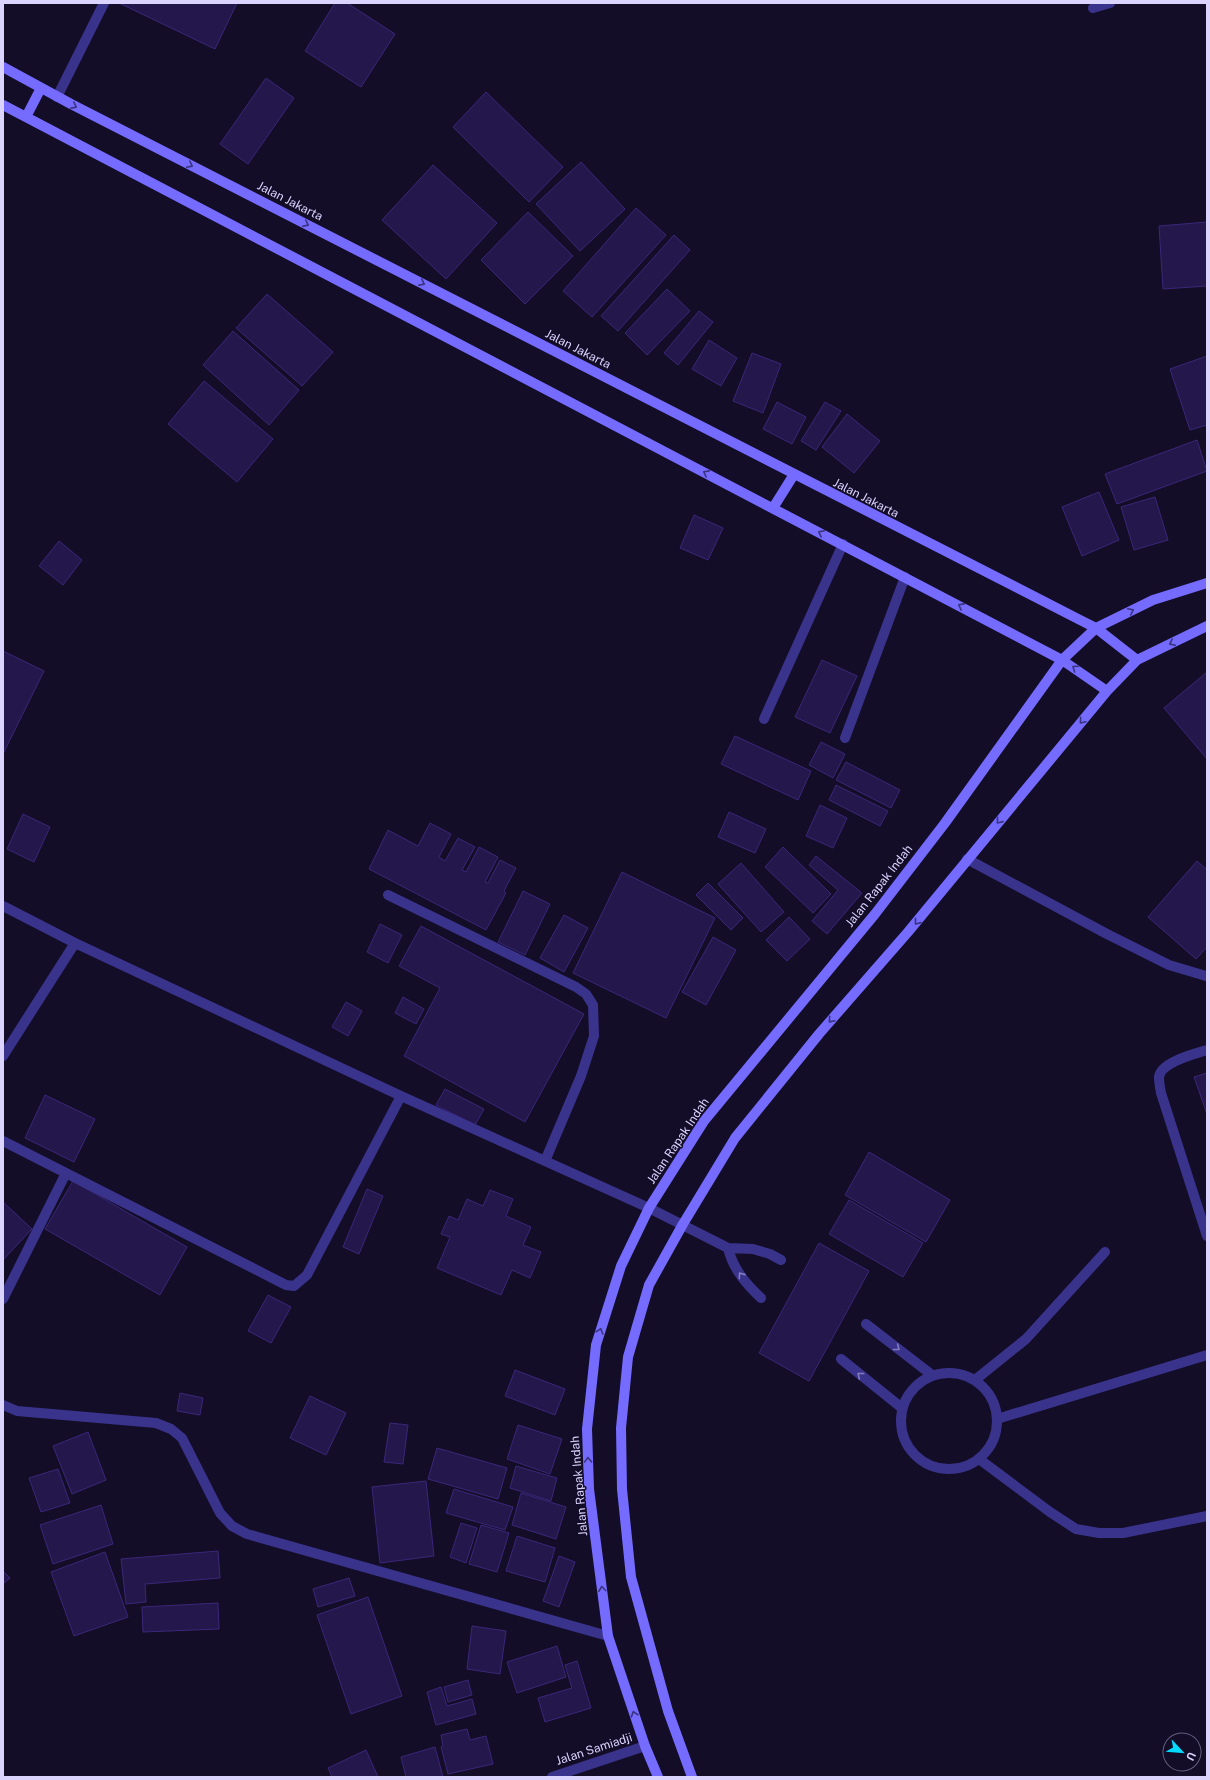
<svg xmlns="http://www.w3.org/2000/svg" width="1210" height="1780" font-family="'Public Sans',sans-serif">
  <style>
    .building { fill: #24174b; stroke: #3a2779 }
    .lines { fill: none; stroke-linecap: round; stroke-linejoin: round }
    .service { stroke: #3a338c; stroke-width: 10 }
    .minor { stroke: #3a338c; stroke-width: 10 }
    .secondary { stroke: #756bff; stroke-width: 10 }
    .oneway { stroke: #3a337e }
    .oneway2 { stroke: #827bc0 }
    .labels { text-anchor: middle; stroke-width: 3; stroke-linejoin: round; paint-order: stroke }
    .street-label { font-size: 12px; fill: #dbd4ff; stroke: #130d28 }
  </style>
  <rect width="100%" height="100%" fill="#130d28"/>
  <path class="building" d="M119,3H237L215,49Z
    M335,3H347L395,34L361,87L305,51Z
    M266,78L294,98L248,164L220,144Z
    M486,92L563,167L529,202L453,127Z
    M581,162L625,209L580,251L536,204Z
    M433,165L497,223L446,279L382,220Z
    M636,208L666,235L592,317L563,291Z
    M528,212L573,256L525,304L481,260Z
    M1207,222V286L1163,289L1159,226Z
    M674,235L690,250L618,331L601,316Z
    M667,289L690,311L647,355L625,333Z
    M267,294L333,352L302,386L236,328Z
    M699,311L713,322L678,365L664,353Z
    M233,331L299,390L269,425L203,365Z
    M709,340L737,358L721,386L692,369Z
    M752,353L781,364L763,413L733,401Z
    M1207,356V425L1190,430L1170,369Z
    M204,381L273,439L237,482L168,424Z
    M777,402L806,417L792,444L763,429Z
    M825,402L841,411L816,450L801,441Z
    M847,414L880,441L854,473L822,447Z
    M1197,440L1207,471L1117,504L1105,474Z
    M1099,492L1119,540L1082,556L1062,507Z
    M1155,497L1168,540L1134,550L1121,507Z
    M694,515L723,528L708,560L680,548Z
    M59,541L82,560L63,585L39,566Z
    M3,651L44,671L3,754Z
    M822,660L857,676L830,733L795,717Z
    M1207,672V759L1164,708Z
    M735,736L811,771L798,800L721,764Z
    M821,742L845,754L833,778L809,765Z
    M846,762L900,790L891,808L836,780Z
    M836,785L888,811L880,826L829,800Z
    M820,805L847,818L833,848L806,836Z
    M729,812L766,829L755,853L718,837Z
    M23,814L50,827L34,862L7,849Z
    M430,823L451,834L439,857L445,861L458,838L475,847L462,870L466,872L479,847L498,857L485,882L488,883L500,860L516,868L504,891L506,893L486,930L369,869L388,830L418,846Z
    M783,847L831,894L813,913L765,867Z
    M816,856L862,893L827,934L812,921L838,890L809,865Z
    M1197,861L1207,870V947L1196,959L1148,917Z
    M741,863L784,912L761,932L718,884Z
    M622,872L715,918L666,1018L573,973Z
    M708,883L743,918L731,930L696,895Z
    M523,891L550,904L525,955L498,942Z
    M564,915L588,928L564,972L540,958Z
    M789,917L810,939L787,961L766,940Z
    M380,924L402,935L388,963L367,952Z
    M421,926L584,1014L525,1122L404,1056L440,988L399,966Z
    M713,937L736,950L706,1005L682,992Z
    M403,997L424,1009L416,1024L395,1013Z
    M346,1002L362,1011L348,1036L332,1027Z
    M1207,1073V1114L1194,1077Z
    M445,1089L484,1109L475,1125L436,1105Z
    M45,1095L95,1119L74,1162L25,1138Z
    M869,1152L950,1200L926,1242L845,1195Z
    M73,1181L187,1247L160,1295L45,1229Z
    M367,1189L383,1196L359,1254L343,1247Z
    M490,1190L513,1199L506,1216L531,1227L523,1245L541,1252L530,1278L512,1270L501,1295L437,1268L450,1237L441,1234L449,1216L458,1220L467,1199L483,1206Z
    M849,1200L923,1243L903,1277L829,1234Z
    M3,1202L32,1229L3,1260Z
    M819,1243L869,1271L809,1381L759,1353Z
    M268,1295L291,1307L271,1343L248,1331Z
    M515,1370L565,1389L555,1415L505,1396Z
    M180,1393L203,1398L200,1415L177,1411Z
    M310,1396L346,1413L326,1455L290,1438Z
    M390,1423L408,1425L403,1464L384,1462Z
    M518,1425L562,1439L550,1474L507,1459Z
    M88,1432L106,1480L72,1494L53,1446Z
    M437,1448L507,1468L498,1499L428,1479Z
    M516,1466L557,1478L551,1501L510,1488Z
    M58,1469L70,1503L41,1512L29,1478Z
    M426,1481L434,1556L380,1563L372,1487Z
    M454,1489L513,1507L505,1530L446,1513Z
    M521,1493L566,1507L556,1539L512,1525Z
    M101,1505L113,1544L53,1564L40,1525Z
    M461,1523L477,1528L466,1563L450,1557Z
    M481,1525L509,1533L497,1572L469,1564Z
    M517,1536L555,1548L545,1582L506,1571Z
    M218,1551L220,1578L145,1584L146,1602L126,1604L121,1559Z
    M105,1552L128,1617L74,1636L51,1572Z
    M559,1556L575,1562L559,1607L543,1601Z
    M3,1571L10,1578L3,1584Z
    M349,1578L355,1596L318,1607L313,1589Z
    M368,1597L402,1696L351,1714L317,1615Z
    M218,1603L219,1629L143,1632L142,1607Z
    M472,1626L506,1631L500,1674L467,1669Z
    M557,1646L566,1677L517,1693L507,1662Z
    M577,1661L591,1708L545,1722L538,1698L572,1688L565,1665Z
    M468,1680L472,1695L448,1702L444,1687Z
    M441,1687L447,1706L472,1699L476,1714L436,1725L427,1692Z
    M467,1729L470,1740L486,1736L493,1764L448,1774L441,1747L443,1746L441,1735Z
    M435,1747L443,1777H406L401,1757Z
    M366,1750L378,1777H332L328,1768Z"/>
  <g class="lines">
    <path class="service" d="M388,895L576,987L586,994L593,1005L594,1036L581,1076L545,1161
      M3,906L75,943L401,1096L649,1208L728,1248L753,1249L770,1254L781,1260
      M1207,1050C1194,1054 1161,1062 1159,1077C1159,1082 1160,1088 1161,1093L1207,1236
      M3,1056L75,943
      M3,1141L286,1285L294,1286L307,1275L401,1096
      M728,1248C733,1269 746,1284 761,1298
      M3,1299L66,1173
      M866,1324L932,1375
      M841,1359L902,1408
      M901 1421a48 48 0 1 1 96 0a48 48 0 1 1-96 0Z
      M975,1380L1026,1339L1105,1252
      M3,1405L17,1411L156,1423L171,1429L182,1438L220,1513L232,1526L247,1534L608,1636
      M997,1419L1207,1355
      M979,1459L1050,1512L1076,1529L1099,1533H1123L1207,1516"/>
    <path class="minor" d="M1093,8L1110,3
      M57,97L104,3
      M764,719L843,544
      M845,738L905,577
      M967,859L1107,934L1169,965L1206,976
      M552,1777L645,1746"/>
    <path class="secondary" d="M3,67L71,104C412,278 753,455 1096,628L1137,660
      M3,105L1062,660L1107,691
      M26,117L41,88
      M773,508L793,476
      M658,1777L645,1746L608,1636L589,1489L587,1429L596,1345L621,1266L649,1208L704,1121L875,914L945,823L1062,660L1096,628L1153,600L1207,583
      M692,1777L668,1711L631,1577L622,1489L621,1428L628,1357L649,1285L683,1224L735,1138L819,1034L908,932L1107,691L1137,660L1207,626"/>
  </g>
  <defs><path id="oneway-chevron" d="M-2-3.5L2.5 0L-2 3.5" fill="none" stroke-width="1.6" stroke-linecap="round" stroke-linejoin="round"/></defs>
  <g class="oneway">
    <use href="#oneway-chevron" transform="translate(74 106) rotate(27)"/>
    <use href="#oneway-chevron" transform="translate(190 165) rotate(27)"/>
    <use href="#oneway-chevron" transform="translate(306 224) rotate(27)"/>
    <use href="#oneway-chevron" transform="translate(422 283) rotate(27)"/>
    <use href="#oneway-chevron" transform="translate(706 473) rotate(-152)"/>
    <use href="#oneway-chevron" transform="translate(821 533) rotate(-153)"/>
    <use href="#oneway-chevron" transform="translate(961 606) rotate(-152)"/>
    <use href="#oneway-chevron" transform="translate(1131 611) rotate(-26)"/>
    <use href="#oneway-chevron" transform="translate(1172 643) rotate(153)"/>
    <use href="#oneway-chevron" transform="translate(1075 668) rotate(-145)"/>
    <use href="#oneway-chevron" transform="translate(1082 721) rotate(130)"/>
    <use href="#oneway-chevron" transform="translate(999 821) rotate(129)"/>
    <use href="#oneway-chevron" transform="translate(917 922) rotate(129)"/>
    <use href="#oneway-chevron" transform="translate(831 1020) rotate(131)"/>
    <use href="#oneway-chevron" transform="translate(600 1331) rotate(-73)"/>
    <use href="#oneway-chevron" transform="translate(588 1460) rotate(-92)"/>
    <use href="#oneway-chevron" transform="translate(602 1589) rotate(-97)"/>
    <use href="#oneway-chevron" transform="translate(634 1714) rotate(-109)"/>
  </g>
  <g class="oneway2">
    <use href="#oneway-chevron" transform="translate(741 1275) rotate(-125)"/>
    <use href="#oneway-chevron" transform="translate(897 1348) rotate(38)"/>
    <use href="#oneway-chevron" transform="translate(860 1375) rotate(-141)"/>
  </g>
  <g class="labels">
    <g class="street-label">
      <text transform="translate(290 201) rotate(27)" y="4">Jalan Jakarta</text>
      <text transform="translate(578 349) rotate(27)" y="4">Jalan Jakarta</text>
      <text transform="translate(866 498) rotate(27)" y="4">Jalan Jakarta</text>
      <text transform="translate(879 886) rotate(-52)" y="4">Jalan Rapak Indah</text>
      <text transform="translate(678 1141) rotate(-56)" y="4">Jalan Rapak Indah</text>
      <text transform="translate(579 1486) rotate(-95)" y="4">Jalan Rapak Indah</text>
      <text transform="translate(594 1749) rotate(-18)" y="4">Jalan Samiadji</text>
    </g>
  </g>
  <rect width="1210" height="1780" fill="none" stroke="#dbd4ff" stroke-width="8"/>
  <g transform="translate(1182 1752) rotate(116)"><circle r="19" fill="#130d28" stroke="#635d7e"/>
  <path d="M0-3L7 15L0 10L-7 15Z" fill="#00dbff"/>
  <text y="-6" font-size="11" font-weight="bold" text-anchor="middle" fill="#dbd4ff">U</text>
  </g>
</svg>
